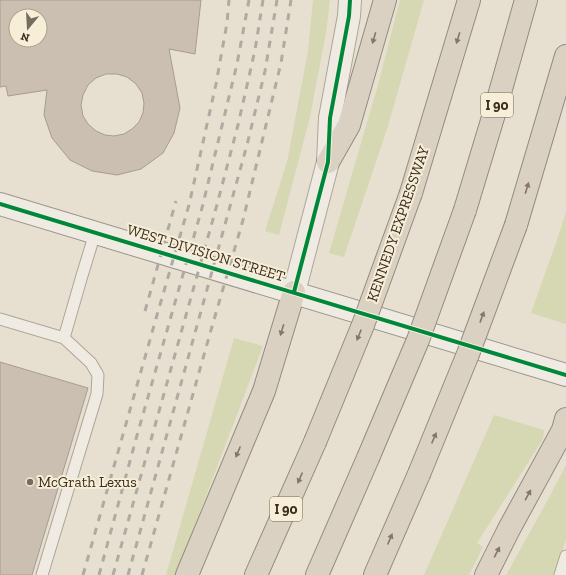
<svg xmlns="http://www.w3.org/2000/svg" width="566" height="575" font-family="'Zilla Slab',serif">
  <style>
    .green { fill: #d6d7b3 }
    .building { fill: #cbbfb2; stroke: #a89c90; fill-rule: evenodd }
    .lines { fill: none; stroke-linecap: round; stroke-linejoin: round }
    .service-casing { stroke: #ada599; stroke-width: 13 }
    .minor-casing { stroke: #ada599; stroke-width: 24 }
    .secondary-casing { stroke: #9c958a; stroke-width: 24 }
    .motorway-casing { stroke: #928b80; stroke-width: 24 }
    .service { stroke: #efebe3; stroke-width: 11 }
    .minor { stroke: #efebe3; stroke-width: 22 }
    .secondary { stroke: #efebe3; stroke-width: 22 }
    .motorway { stroke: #dad1c2; stroke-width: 22 }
    .rail { stroke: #afaaa2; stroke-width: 3; stroke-dasharray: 7 7; stroke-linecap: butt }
    .motorway-bridge-casing { stroke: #928b80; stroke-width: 24; stroke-linecap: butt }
    .motorway-bridge { stroke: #dad1c2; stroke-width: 22 }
    .cycleway-casing { stroke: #f7eed8; stroke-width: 6 }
    .cycleway { stroke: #00873e; stroke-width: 4 }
    .oneway { fill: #847769 }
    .poi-dot { fill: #786c5e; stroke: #f7eed8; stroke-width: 1.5 }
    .labels { text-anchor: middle; stroke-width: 4; stroke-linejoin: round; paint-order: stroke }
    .shield { fill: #f7eed8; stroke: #756857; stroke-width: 1 }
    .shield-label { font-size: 14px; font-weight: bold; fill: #3d2e20 }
    .street-label { font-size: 15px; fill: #3d2e20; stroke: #f7eed8 }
    .poi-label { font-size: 15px; fill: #3d2e20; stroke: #f7eed8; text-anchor: start }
  </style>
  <rect width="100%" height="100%" fill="#e7e0d1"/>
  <path class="green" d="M313,0H330L326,33L310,117L279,235L265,231L287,162L308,51Z
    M400,0H424L388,126L344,257L329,253L378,85Z
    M566,212V324L531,313L558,237Z
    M234,338L263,346L176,575H166Z
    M494,415L544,430L543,439L477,543L483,547L469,575H424Z
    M566,465V539L555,575H506L545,505Z"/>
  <path class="building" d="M0,0H201L195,54L169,49L180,108L174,133L163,153L141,169L117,175L92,171L70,160L52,138L44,115L47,90L8,96L6,86L0,87ZM16,16H40V40H16ZM106,74H117L127,77L136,84L142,93L144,103L143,113L139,122L132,129L124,134L114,136L105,135L96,131L88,124L83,116L81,105L83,95L88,85L96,78Z
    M0,362L88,388L32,575H0Z"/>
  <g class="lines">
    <g class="service-casing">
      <path id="service" d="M0,319L64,338L91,363L98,375L97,394L42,575
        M64,338L81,279L95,233
        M560,575L566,556"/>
    </g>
    <g class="minor-casing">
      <path id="minor" d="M294,292L328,162L330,118L349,16L350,0"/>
    </g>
    <g class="secondary-casing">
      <path id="secondary" d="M0,204L566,375"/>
    </g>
    <g class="motorway-casing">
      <path id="motorway" d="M328,162L349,125L385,0
        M411,193L469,0
        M465,210L494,114L526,0
        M516,225L566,56
        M187,575L264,391L294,292
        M256,575L315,442
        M317,575L368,458
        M375,575L419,474
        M486,575L509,529L563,430L566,419"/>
    </g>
    <use href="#service" class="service"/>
    <use href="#minor" class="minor"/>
    <use href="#secondary" class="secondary"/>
    <use href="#motorway" class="motorway"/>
    <path class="rail" d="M145,311L176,201
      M83,575L157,315L189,205L216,84L227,23L229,0
      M99,575L136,439L202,208L237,64L249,0
      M113,575L215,212L238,125L255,50L263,0
      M128,575L247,145L265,71L277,0
      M142,575L211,330L243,220L281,63L291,0"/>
    <g class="motorway-bridge-casing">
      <path id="motorway-bridge" d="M315,442L363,325L411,193
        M368,458L418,340L465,210
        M419,474L468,354L516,225"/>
    </g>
    <use href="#motorway-bridge" class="motorway-bridge"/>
    <g class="cycleway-casing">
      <path id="cycleway" d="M0,204L566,375
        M294,292L328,162L330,118L349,16L350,0"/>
    </g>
    <use href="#cycleway" class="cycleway"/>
  </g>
  <defs><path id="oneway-solid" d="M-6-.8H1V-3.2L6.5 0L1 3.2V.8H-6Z"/></defs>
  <g class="oneway">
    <use href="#oneway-solid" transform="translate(374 38) rotate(106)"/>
    <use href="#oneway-solid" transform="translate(458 38) rotate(107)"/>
    <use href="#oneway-solid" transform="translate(527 188) rotate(-73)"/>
    <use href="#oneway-solid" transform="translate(482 317) rotate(-70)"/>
    <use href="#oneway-solid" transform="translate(282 330) rotate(107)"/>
    <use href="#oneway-solid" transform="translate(359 335) rotate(112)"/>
    <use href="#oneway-solid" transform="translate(434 438) rotate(-67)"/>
    <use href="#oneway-solid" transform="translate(238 452) rotate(113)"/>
    <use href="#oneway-solid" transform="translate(300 478) rotate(114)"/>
    <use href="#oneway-solid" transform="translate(528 495) rotate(-61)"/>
    <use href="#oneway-solid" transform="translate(390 539) rotate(-67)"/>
    <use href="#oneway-solid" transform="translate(497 552) rotate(-63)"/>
  </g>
  <circle class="poi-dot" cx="30" cy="482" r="4"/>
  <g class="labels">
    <g class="shield">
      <rect x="481" y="93" width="32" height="24" rx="3"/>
      <rect x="270" y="497" width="32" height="24" rx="3"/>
    </g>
    <g class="shield-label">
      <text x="497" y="110">I 90</text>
      <text x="286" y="514">I 90</text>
    </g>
    <g class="street-label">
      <text transform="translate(398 224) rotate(-71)" y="5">KENNEDY EXPRESSWAY</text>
      <text transform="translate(206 253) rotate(17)" y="5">WEST DIVISION STREET</text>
    </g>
    <g class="poi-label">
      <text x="38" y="487">McGrath Lexus</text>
    </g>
  </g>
  <g transform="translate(28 28) rotate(198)"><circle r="19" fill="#f7eed8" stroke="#ada18e"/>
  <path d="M0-3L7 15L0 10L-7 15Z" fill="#786c5e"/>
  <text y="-6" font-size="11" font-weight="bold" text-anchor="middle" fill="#3d2e20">N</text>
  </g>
</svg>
